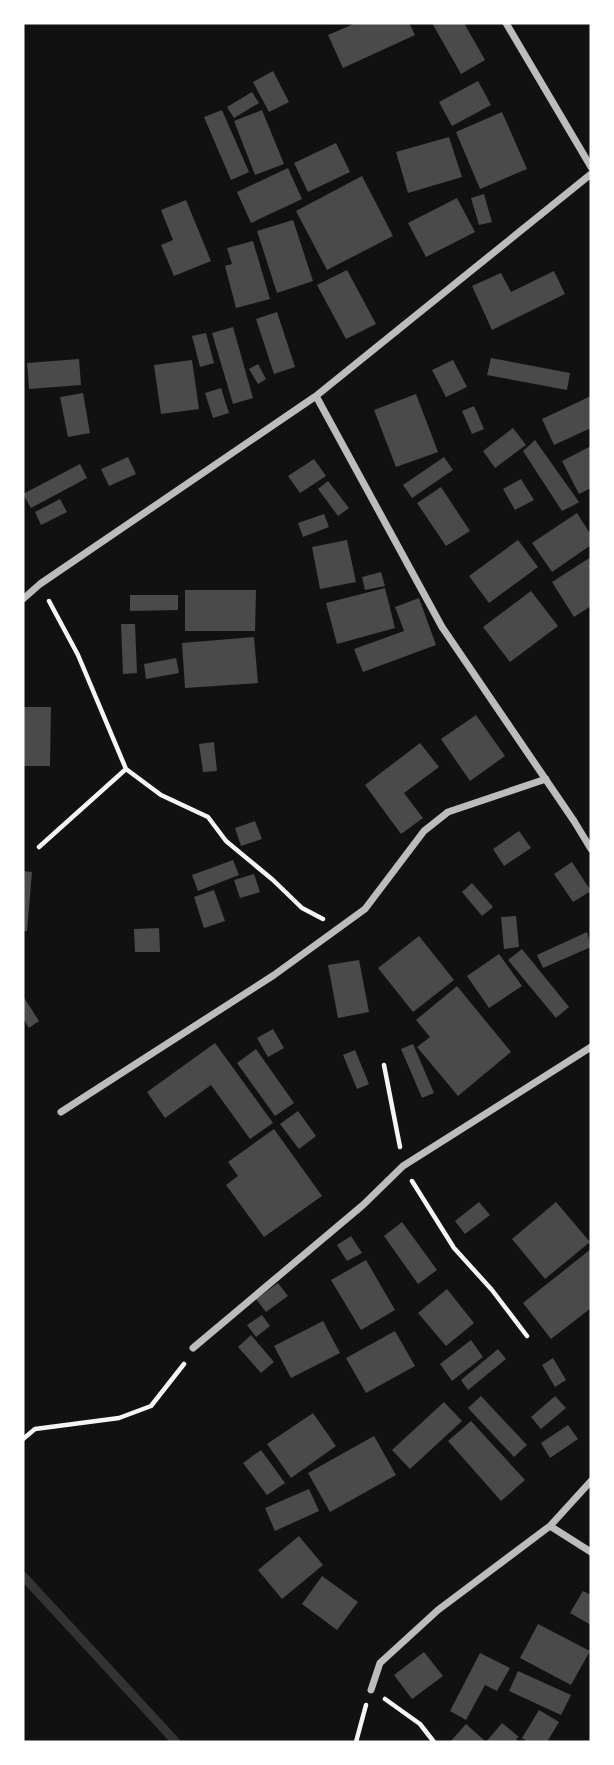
<svg xmlns="http://www.w3.org/2000/svg" width="614" height="1765" font-family="'PT Sans Narrow',sans-serif">
  <style>
    .lines { fill: none; stroke-linecap: round; stroke-linejoin: round }
    .stream { stroke: #333; stroke-width: 9 }
    .building { fill: #4a4a4a }
    .path { stroke: #f5f5f5; stroke-width: 4.5 }
    .minor { stroke: #bcbcbc; stroke-width: 7 }
  </style>
  <rect width="100%" height="100%" fill="#111"/>
  <g class="lines">
    <path class="stream" d="M23,1576L176,1742"/>
  </g>
  <path class="building" d="M356,23H409L415,35L343,68L328,35Z
    M432,23H464L485,60L461,74Z
    M273,71L289,102L269,112L253,82Z
    M478,81L491,105L452,126L439,102Z
    M252,92L259,103L234,118L227,107Z
    M222,110L249,172L231,180L204,117Z
    M262,110L284,164L255,175L234,121Z
    M502,112L527,169L480,189L456,132Z
    M449,137L462,177L408,193L396,152Z
    M336,143L350,172L308,192L294,163Z
    M288,168L302,199L251,223L237,192Z
    M362,176L393,236L327,270L296,211Z
    M484,194L492,222L479,225L471,198Z
    M457,198L475,232L426,257L408,223Z
    M186,200L211,261L174,276L161,245L173,240L161,210Z
    M293,220L313,281L277,293L257,231Z
    M253,241L270,299L236,308L225,266L232,264L227,248Z
    M347,270L376,324L346,339L317,285Z
    M554,271L565,294L492,330L472,286L501,273L511,292Z
    M277,312L295,367L274,374L256,319Z
    M233,327L253,398L233,404L212,333Z
    M206,333L214,363L200,367L192,336Z
    M491,358L570,373L567,390L487,375Z
    M79,359L81,385L29,389L27,363Z
    M192,360L199,409L161,414L154,365Z
    M453,360L467,387L446,397L432,370Z
    M258,364L266,379L258,384L249,369Z
    M221,388L229,413L213,418L205,393Z
    M83,393L90,433L68,437L60,397Z
    M416,394L438,452L396,467L374,410Z
    M591,396V428L554,445L542,419Z
    M474,406L484,429L472,434L462,411Z
    M513,428L526,445L495,468L483,451Z
    M535,440L579,502L576,504L562,511L523,451Z
    M591,446V488L579,494L562,461Z
    M128,457L136,474L109,486L101,469Z
    M444,457L453,470L412,498L403,485Z
    M314,459L326,476L300,493L288,476Z
    M80,464L87,478L31,508L23,494Z
    M521,479L534,500L515,510L503,489Z
    M328,481L349,508L338,516L318,489Z
    M441,487L470,531L446,546L417,503Z
    M60,499L67,512L41,525L35,512Z
    M577,513L591,535V545L552,572L532,543Z
    M324,514L329,527L303,537L298,523Z
    M347,540L356,582L320,589L312,547Z
    M518,540L538,567L489,603L469,576Z
    M591,557V606L574,617L552,582Z
    M381,572L385,586L365,590L362,577Z
    M385,588L395,628L337,644L326,603Z
    M185,590H256L255,631H185Z
    M531,591L558,626L510,662L483,627Z
    M130,595H178V610L130,611Z
    M419,598L436,645L363,672L354,649L404,631L395,607Z
    M121,624H135L137,673L123,674Z
    M254,637L258,683L185,688L182,643Z
    M176,658L179,673L146,679L144,664Z
    M23,707H51L50,766H23Z
    M476,715L505,756L470,781L441,739Z
    M214,742L217,771L203,772L199,744Z
    M420,743L439,767L404,793L423,818L401,834L365,785Z
    M255,821L262,839L241,846L235,828Z
    M519,831L531,848L504,866L493,849Z
    M233,860L239,875L198,891L192,875Z
    M572,862L591,891L573,902L554,874Z
    M23,871L32,872L27,931H23Z
    M254,874L260,892L240,898L234,880Z
    M472,883L493,907L482,916L462,892Z
    M214,890L225,921L204,928L194,897Z
    M516,916L519,947L504,949L501,917Z
    M159,928L160,952H135L134,929Z
    M587,932L591,947L543,968L537,955Z
    M419,936L454,980L413,1012L378,968Z
    M522,949L569,1007L556,1018L508,960Z
    M499,954L522,986L489,1008L467,976Z
    M359,960L369,1012L338,1018L328,965Z
    M457,986L511,1052L458,1096L417,1047L430,1037L416,1020Z
    M23,996L39,1021L29,1028L23,1018Z
    M273,1029L284,1048L268,1057L257,1038Z
    M215,1043L273,1123L250,1139L211,1085L165,1118L147,1092Z
    M413,1044L434,1093L422,1098L401,1049Z
    M256,1049L294,1103L275,1116L237,1063Z
    M355,1050L369,1084L357,1089L343,1055Z
    M298,1111L316,1136L299,1149L280,1124Z
    M274,1129L322,1196L264,1237L226,1185L238,1176L228,1162Z
    M479,1202L490,1215L465,1234L455,1221Z
    M556,1202L590,1242L545,1279L512,1239Z
    M402,1222L437,1270L418,1284L384,1236Z
    M351,1236L362,1253L347,1261L337,1245Z
    M591,1249V1308L551,1339L523,1303Z
    M366,1260L395,1310L361,1330L331,1280Z
    M278,1283L288,1296L266,1312L256,1299Z
    M447,1289L474,1323L446,1346L418,1313Z
    M262,1315L270,1326L256,1337L247,1325Z
    M323,1321L340,1353L291,1378L274,1346Z
    M395,1331L415,1366L366,1393L346,1358Z
    M251,1335L274,1362L261,1373L238,1347Z
    M471,1340L483,1357L452,1381L440,1364Z
    M498,1349L506,1359L468,1390L461,1380Z
    M553,1358L566,1380L555,1387L542,1365Z
    M481,1396L527,1445L514,1457L468,1408Z
    M555,1396L566,1408L541,1429L531,1417Z
    M444,1402L462,1421L410,1469L392,1450Z
    M313,1413L336,1446L291,1478L267,1444Z
    M471,1421L525,1480L501,1501L448,1441Z
    M568,1425L578,1439L550,1458L541,1443Z
    M374,1436L396,1475L330,1512L308,1473Z
    M261,1450L285,1483L267,1495L243,1463Z
    M309,1489L319,1511L275,1531L265,1508Z
    M299,1536L323,1565L282,1599L258,1570Z
    M322,1576L358,1602L337,1630L302,1604Z
    M583,1591L591,1595V1625L570,1613Z
    M538,1624L590,1651L571,1685L520,1658Z
    M424,1652L443,1676L412,1699L394,1675Z
    M480,1653L510,1668L497,1691L485,1685L466,1720L450,1711Z
    M518,1671L571,1695L561,1715L509,1691Z
    M539,1710L559,1722L547,1742H528L522,1738Z
    M502,1723L519,1737L516,1739L519,1742H450L466,1724L486,1742Z"/>
  <g class="lines">
    <path class="path" d="M49,601L78,655L126,769L161,795L208,817L226,841L273,880L302,908L323,919
      M39,847L126,769
      M384,1065L400,1147
      M412,1181L454,1248L492,1290L527,1336
      M23,1439L35,1429L119,1418L151,1406L184,1364
      M385,1699L420,1724L434,1742
      M356,1742L366,1705"/>
    <path class="minor" d="M506,23L591,167
      M316,396L442,627L574,821L591,849
      M23,599L40,584L316,396L591,174
      M61,1112L274,975L365,909L424,831L448,812L546,779
      M193,1348L363,1205L403,1166L591,1047
      M591,1481L550,1526L591,1552
      M371,1690L380,1663L438,1610L550,1526"/>
  </g>
  <rect width="614" height="1765" fill="none" stroke="#ffffff" stroke-width="49"/>
</svg>
